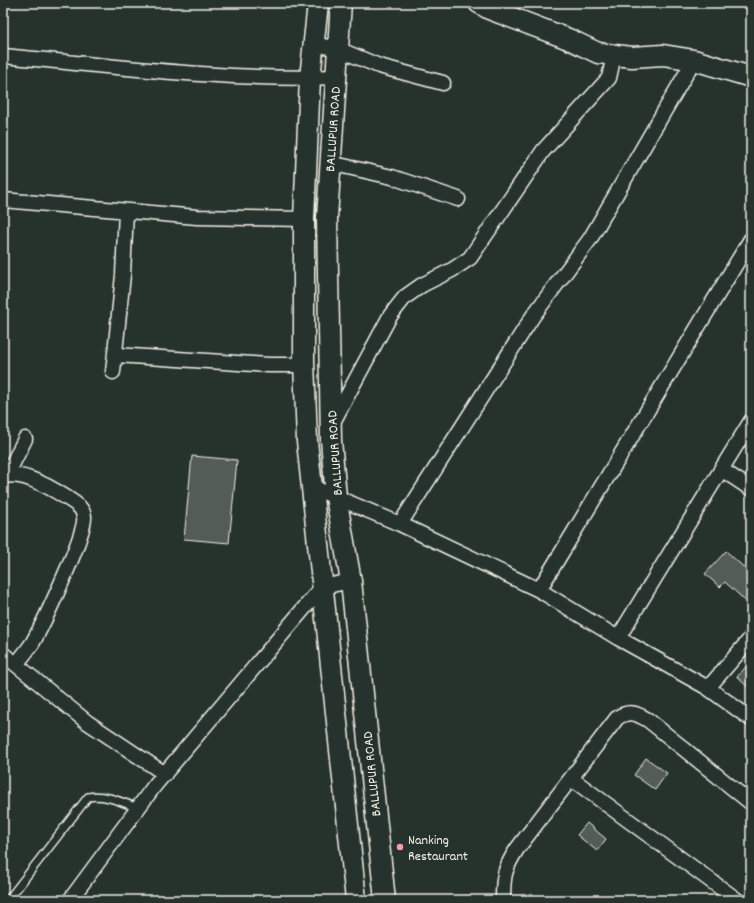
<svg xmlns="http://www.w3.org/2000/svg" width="754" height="903" font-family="Dekko,sans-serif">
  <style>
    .building { fill: #525c55; stroke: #f4f1e8 }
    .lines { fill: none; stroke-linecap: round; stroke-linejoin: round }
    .lane-casing { stroke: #f4f1e8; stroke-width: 10 }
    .street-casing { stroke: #f4f1e8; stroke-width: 17 }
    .secondary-casing { stroke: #f4f1e8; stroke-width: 23 }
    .lane { stroke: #26332d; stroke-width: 7 }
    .street { stroke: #26332d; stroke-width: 14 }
    .secondary { stroke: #26332d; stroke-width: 20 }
    .poi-dot { fill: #ff9aa2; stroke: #26332d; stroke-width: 1.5 }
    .labels { text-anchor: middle; stroke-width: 3; stroke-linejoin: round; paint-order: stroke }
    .street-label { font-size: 14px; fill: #f4f1e8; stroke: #26332d }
    .poi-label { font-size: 14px; fill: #f4f1e8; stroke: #26332d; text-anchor: start }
  </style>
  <rect width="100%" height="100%" fill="#26332d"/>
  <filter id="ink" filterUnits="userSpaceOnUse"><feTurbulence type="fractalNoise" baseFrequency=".025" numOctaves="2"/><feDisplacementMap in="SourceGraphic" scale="8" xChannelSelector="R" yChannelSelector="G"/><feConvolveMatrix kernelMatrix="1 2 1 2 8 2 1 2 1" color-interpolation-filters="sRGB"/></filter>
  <g filter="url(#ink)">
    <path class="building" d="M192,456L237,460L229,543L184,539Z
      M726,551L751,574V606L725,582L720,587L705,574Z
      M751,661V690L737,677Z
      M646,758L667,773L655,790L634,775Z
      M587,823L606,839L597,851L577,835Z"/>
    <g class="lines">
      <g class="lane-casing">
        <path id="lane" d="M8,900L88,797C106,794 121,802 138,808"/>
      </g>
      <g class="street-casing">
        <path id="street" d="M314,44L338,49L379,66L443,83
          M3,56C114,66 225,81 336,77
          M330,163L392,177L458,199
          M3,200L197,217L304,219
          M116,355L269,365H293L304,362
          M113,372L123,275L126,211
          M332,424L390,316L405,297L422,285L452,270L470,258L543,151L609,78L614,55
          M721,469L751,489
          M7,475L25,439
          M3,477C22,469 60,493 76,504C80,507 83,511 84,516C87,532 43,624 33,642C28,650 22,657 16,664
          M312,487L400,524L539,590L618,638L708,688L751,719
          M400,524L533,316L590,239L694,60
          M539,590L751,239
          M618,638L751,421
          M3,654L87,722L165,774
          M708,688L751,638
          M572,779L737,900
          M70,900L155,785L322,587L351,581
          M503,900C503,877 504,869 517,849L617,718C629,710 636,713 648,720L751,803"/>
      </g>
      <g class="secondary-casing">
        <path id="secondary" d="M318,3L310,78L304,219V362L307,441L356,900
          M341,3L327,218L331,440L336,497L351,581L385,900
          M479,3L489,9L571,40L598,53L632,57L663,55L694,60L751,77"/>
      </g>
      <use href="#lane" class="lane"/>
      <use href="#street" class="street"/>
      <use href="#secondary" class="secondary"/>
    </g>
  </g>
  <circle class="poi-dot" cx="400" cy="847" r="4"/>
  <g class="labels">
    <g class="street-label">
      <text transform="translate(332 129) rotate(-86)" y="5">BALLUPUR ROAD</text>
      <text transform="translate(334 453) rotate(-94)" y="5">BALLUPUR ROAD</text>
      <text transform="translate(371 774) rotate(-96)" y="5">BALLUPUR ROAD</text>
    </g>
    <g class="poi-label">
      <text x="408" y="844">Nanking<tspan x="408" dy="16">Restaurant</tspan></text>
    </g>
  </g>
  <rect width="754" height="903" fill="none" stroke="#26332d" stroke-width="16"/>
  <rect x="8" y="8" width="738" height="887" fill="none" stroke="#f4f1e8" stroke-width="1.5" filter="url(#ink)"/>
</svg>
